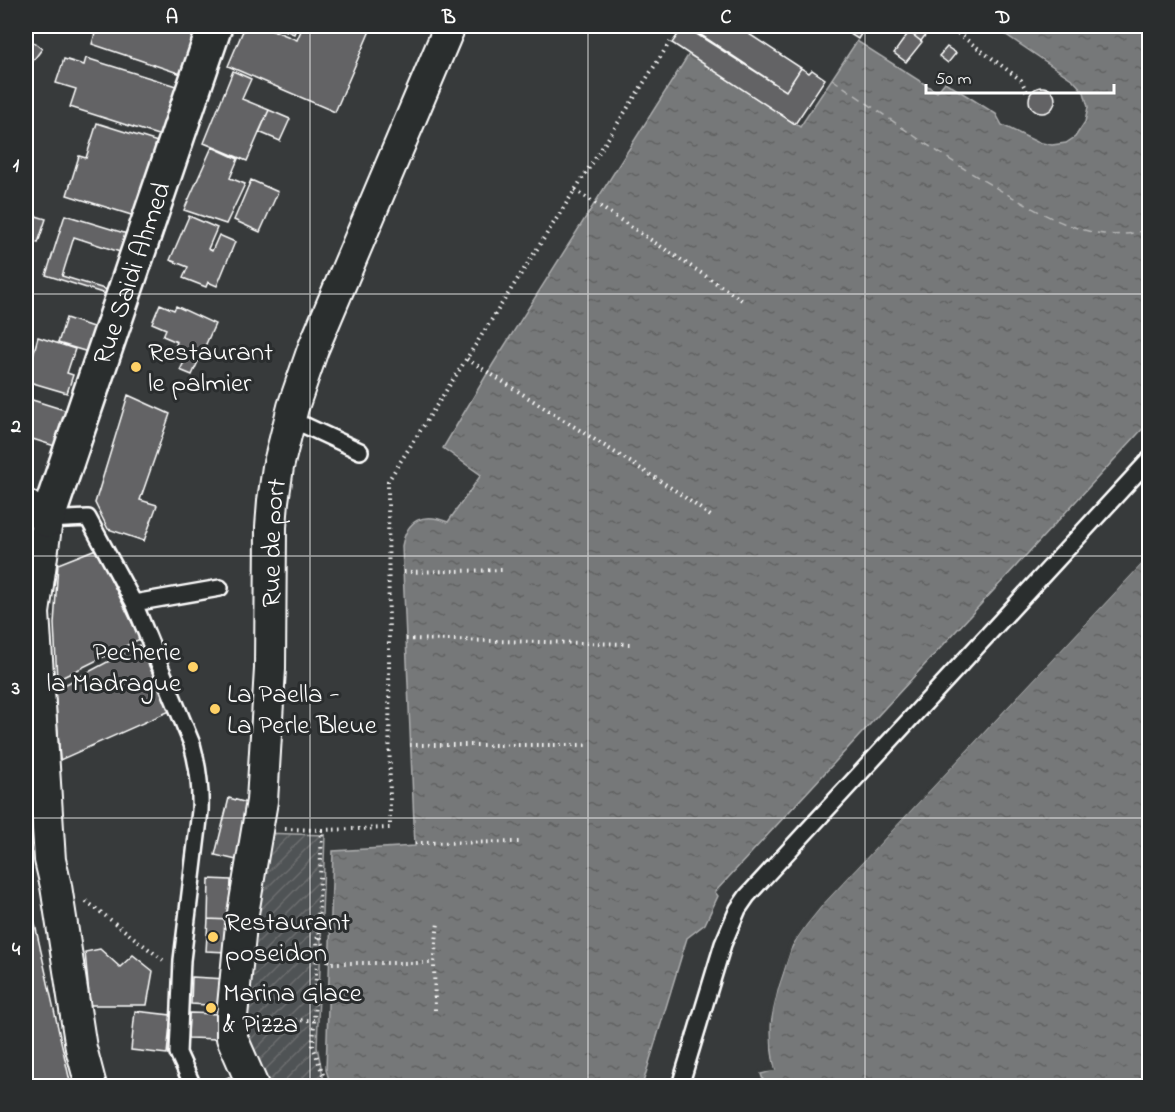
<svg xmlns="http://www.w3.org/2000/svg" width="1175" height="1112" font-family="'Indie Flower',sans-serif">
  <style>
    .garden { fill: url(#garden-furrows); stroke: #a8a9aa; stroke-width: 1.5 }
    .water { fill: url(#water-ripples); stroke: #adaeaf; stroke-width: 1.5 }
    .pier { fill: #373a3b }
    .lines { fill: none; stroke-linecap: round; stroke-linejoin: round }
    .ferry { stroke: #b4b5b5; stroke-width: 1.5; stroke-dasharray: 8 6; stroke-linecap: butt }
    .building { fill: #636465; stroke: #fff; stroke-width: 1.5; fill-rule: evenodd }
    .lane-casing { stroke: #fff; stroke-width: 20 }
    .street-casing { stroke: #fff; stroke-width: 34 }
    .secondary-casing { stroke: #fff; stroke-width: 38 }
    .path { stroke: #fff; stroke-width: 4; stroke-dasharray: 1.5 4.5; stroke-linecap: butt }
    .lane { stroke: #2a2d2e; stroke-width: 15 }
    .street { stroke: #2a2d2e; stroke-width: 30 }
    .secondary { stroke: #2a2d2e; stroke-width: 33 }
    .grid { fill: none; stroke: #fff; stroke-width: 1.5; stroke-opacity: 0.55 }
    .poi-dot { fill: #ffd166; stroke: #2a2d2e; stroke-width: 2 }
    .labels { text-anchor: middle; stroke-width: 6; stroke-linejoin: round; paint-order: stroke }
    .street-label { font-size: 27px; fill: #fff; stroke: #2a2d2e }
    .poi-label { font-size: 27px; fill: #fff; stroke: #2a2d2e; text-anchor: start }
    .neatline { fill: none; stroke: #fff; stroke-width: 2 }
    .grid-label { font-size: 20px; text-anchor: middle; font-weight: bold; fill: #fff }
  </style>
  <defs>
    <pattern id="garden-furrows" width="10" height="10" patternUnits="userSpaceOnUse" patternTransform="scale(1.5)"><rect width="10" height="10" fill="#505354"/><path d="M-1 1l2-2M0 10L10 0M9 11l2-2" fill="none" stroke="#6a6d6e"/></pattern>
    <pattern id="water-ripples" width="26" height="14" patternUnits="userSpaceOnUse" patternTransform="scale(1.5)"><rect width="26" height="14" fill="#767879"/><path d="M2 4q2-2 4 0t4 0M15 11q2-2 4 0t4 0" fill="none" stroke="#616262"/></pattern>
  </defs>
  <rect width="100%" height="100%" fill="#373a3b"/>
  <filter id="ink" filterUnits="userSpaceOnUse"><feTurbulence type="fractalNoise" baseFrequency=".0167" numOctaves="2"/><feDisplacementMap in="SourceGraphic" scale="12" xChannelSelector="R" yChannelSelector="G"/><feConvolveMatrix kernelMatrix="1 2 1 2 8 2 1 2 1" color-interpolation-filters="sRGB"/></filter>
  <g filter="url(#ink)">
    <path class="garden" d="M261,833L325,835L317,1047L325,1086H265L243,1038Z"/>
    <path class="water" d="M993,26H1149V422L715,892L718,896L705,924L687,938L642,1086H331L326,1070L333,851L415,846L402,546C407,519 423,512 448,522L481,475L443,448L493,364L689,54L800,127L857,41L937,92L945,82L996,114L1002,125L1037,142L1052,145L1066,143L1075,137L1085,122L1088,107L1084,92L1073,80Z
      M1149,556V1086H765L761,1074L775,1070C767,1032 771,1007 784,971C786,962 788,953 793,945C800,930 813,917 823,904Z"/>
    <path class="pier" d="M1150,553L1149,556L823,904L806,925L792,945L778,988L770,1023L771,1054L775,1071L758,1073L760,1071L771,1068L767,1022L775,987L789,944L804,923L821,902Z"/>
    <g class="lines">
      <path class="ferry" d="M832,79C892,120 951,164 1016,199C1044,215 1072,230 1104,234C1120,236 1135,233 1150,229"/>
    </g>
    <path class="building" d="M97,26H199L187,76L92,44Z
      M245,26H263L297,40L303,26H372L335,112L228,66Z
      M275,26H297L294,34Z
      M684,26L786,91L801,68L809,73L812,70L825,79L795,124L672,43Z
      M703,26H755L749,34L801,68L786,91L698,33Z
      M837,26H859L864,29L858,39Z
      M915,26H923L929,30L921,41L909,32Z
      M909,32L922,42L906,62L894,53Z
      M26,36L42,49L26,70Z
      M947,47L956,53L948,63L939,56Z
      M86,58L176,86L161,136L70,107L76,89L56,83L64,59L84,65Z
      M233,71L251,79L242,99L269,110L247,161L204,143Z
      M1029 100a13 13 0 1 1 26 0a13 13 0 1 1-26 0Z
      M269,110L290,119L280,141L259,132Z
      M97,123L164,144L141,218L67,195L79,156L86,158Z
      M212,147L238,159L230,178L245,184L226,224L184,210Z
      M251,180L278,192L260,232L234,220Z
      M26,213L46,219L38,243L31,241L28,252L26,251Z
      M65,215L134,236L115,297L46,275ZM74,237L123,253L111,291L62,276Z
      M189,216L217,228L208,249L212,251L219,235L235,242L217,286L208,282L206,287L183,278L188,267L170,260Z
      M160,304L174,310L176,306L215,324L192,375L180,370L184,362L171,356L177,342L163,336L166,329L152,323Z
      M66,318L105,331L98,355L58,343Z
      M38,337L75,349L67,373L73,375L67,393L26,381Z
      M128,395L170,414L140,500L157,505L144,541L108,529L95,503Z
      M26,398L74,413L58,447L26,437Z
      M96,549L140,639L57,680L54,624L58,564Z
      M139,645L170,711L60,760L55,690Z
      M229,798L255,805L241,861L215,855Z
      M209,879L231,880L229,920L208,919Z
      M26,884L71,1086H26Z
      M208,919L229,920L227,952L206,951Z
      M100,949L120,967L133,955L153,971L147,1005H90L85,952Z
      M192,977L226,979L225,1006L191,1004Z
      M135,1011L171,1015L167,1054L131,1050Z
      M189,1013L220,1014L219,1039L188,1038Z
      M229,1077L233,1086H209Z"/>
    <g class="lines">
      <g class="lane-casing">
        <path id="lane" d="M289,422L306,426L360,451
          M47,520L88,518L134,603L192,744C198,766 201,787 200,811L182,960L178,1053L193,1086
          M134,603L220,588
          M680,1086L723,944L738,909L747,896L1150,459"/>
      </g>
      <g class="street-casing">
        <g id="street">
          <path d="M26,505L47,520L34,613L50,860L56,886L81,1048L91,1086"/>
          <path id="s1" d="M253,1086L232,1038V1016L241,925L262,801L270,669L271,527L273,501L278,467L293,407L313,349L450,26"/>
        </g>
      </g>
      <g class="secondary-casing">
        <g id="secondary">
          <path id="s2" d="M47,520L215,26"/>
        </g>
      </g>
      <path class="path" d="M948,26L1021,80L1027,92
        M575,190L742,300
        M467,359L676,491L712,517
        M404,572L502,570
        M406,639L630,644
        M410,745H588
        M285,829L322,830L313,1046L327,1086
        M322,830L390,828L388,481L670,42
        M415,843L523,842
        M86,901L163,960
        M267,926L318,929L329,963H434
        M435,1010L434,963L438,922
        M259,1021L314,1020"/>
      <use href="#lane" class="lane"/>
      <use href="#street" class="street"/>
      <use href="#secondary" class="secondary"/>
    </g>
  </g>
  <path class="grid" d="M310,26V1086M588,26V1086M865,26V1086M26,294H1150M26,556H1150M26,818H1150"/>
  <g class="poi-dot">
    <circle cx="136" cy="367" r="6"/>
    <circle cx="193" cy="667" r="6"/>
    <circle cx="215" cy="709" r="6"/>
    <circle cx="213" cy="937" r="6"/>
    <circle cx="211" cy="1008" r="6"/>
  </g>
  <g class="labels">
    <g class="street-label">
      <text dy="9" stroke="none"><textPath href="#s2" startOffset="261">Rue Saidi Ahmed</textPath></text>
      <text dy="9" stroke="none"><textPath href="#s1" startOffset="550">Rue de port</textPath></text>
    </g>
    <g class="poi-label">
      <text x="148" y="360">Restaurant<tspan x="148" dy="31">le palmier</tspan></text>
      <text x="181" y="660" text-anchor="end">Pecherie<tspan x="181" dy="31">la Madrague</tspan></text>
      <text x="227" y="702">La Paella -<tspan x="227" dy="31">La Perle Bleue</tspan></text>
      <text x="225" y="930">Restaurant<tspan x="225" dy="31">poseidon</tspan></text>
      <text x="223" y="1001">Marina Glace<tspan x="223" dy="31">&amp; Pizza</tspan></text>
    </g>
  </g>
  <rect width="1175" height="1112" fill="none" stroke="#2a2d2e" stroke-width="66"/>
  <path d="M926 84v9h188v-9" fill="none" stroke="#ffffff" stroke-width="3"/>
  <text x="935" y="84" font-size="18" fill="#ffffff" stroke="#2a2d2e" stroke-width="4.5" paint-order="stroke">50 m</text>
  <rect x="33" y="33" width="1109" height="1046" class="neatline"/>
  <g class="grid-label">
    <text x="172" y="23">A</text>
    <text x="449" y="23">B</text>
    <text x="726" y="23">C</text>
    <text x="1003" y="23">D</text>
    <text x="16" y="171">1</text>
    <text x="16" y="432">2</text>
    <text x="16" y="694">3</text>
    <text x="16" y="955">4</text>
  </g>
</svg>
